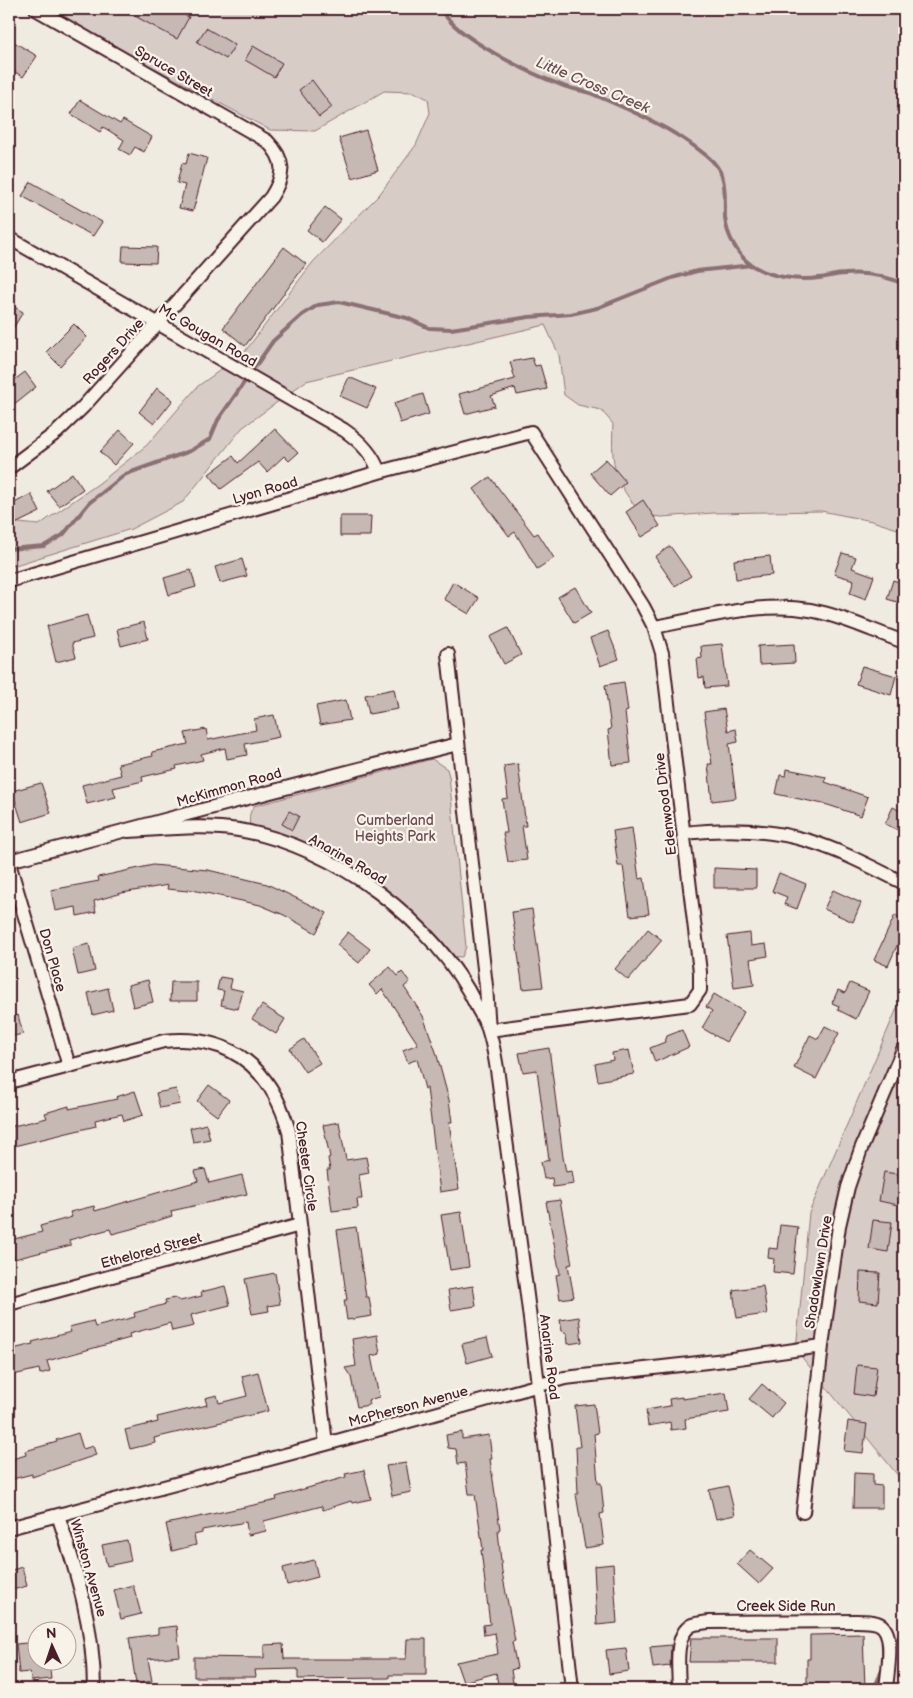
<svg xmlns="http://www.w3.org/2000/svg" width="913" height="1698" font-family="'Balsamiq Sans',sans-serif">
  <style>
    .green { fill: #d8cdc6; stroke: #917678 }
    .lines { fill: none; stroke-linecap: round; stroke-linejoin: round }
    .stream { stroke: #8b6f72; stroke-width: 4 }
    .building { fill: #c6b8b3; stroke: #4a1f2b }
    .street-casing { stroke: #4a1f2b; stroke-width: 16 }
    .street { stroke: #f7f3e8; stroke-width: 12 }
    .labels { text-anchor: middle; stroke-width: 4.5; stroke-linejoin: round; paint-order: stroke }
    .street-label { font-size: 14px; fill: #4a1f2b; stroke: #f7f3e8 }
    .park-label { font-size: 14px; fill: #6e4a52; stroke: #f7f3e8 }
    .water-label { font-size: 15px; font-style: italic; fill: #704e55; stroke: #f7f3e8 }
  </style>
  <rect width="100%" height="100%" fill="#f0ebe0"/>
  <filter id="ink" filterUnits="userSpaceOnUse"><feTurbulence type="fractalNoise" baseFrequency=".02" numOctaves="2"/><feDisplacementMap in="SourceGraphic" scale="10" xChannelSelector="R" yChannelSelector="G"/><feConvolveMatrix kernelMatrix="1 2 1 2 8 2 1 2 1" color-interpolation-filters="sRGB"/></filter>
  <g filter="url(#ink)">
    <path class="green" d="M45,9H904V531L872,521L821,511L713,513L662,517L642,515C614,481 611,467 613,424L601,410L578,405L564,395L559,355L545,325L306,381L242,428L183,502L131,529L9,567V522L39,525L98,484L147,445L198,386L243,354L313,262L379,195L416,145L430,113L428,99L414,92L384,91L315,131L270,130Z
      M432,759L447,769L449,776L466,947L462,957L446,956L403,908L250,826C249,817 249,813 254,806Z
      M904,992V1483L796,1350L809,1213Z"/>
    <g class="lines">
      <path class="stream" d="M441,9C456,38 529,73 561,85C570,89 581,90 590,93C630,110 673,128 707,156C729,174 724,191 725,217C726,234 738,257 753,266C771,277 798,281 819,278C828,277 836,274 845,274C865,272 886,276 904,284
        M9,549L44,546L63,535L89,503L126,474L190,451L210,439L218,420L273,341L302,315L318,305L339,302L407,318L429,328L451,329L529,317L571,314L597,308L672,278L697,271L752,265
        M893,1649L904,1626
        M874,1689L883,1668"/>
    </g>
    <path class="building" d="M122,9H172L189,17L177,39Z
      M206,28L235,45L226,59L197,42Z
      M9,39L37,56L23,77L9,68Z
      M253,46L282,63L274,77L245,60Z
      M312,80L332,107L319,117L299,90Z
      M80,100L120,124L123,120L152,137L144,152L135,147L130,155L119,149L124,140L103,127L100,132L71,114Z
      M366,130L378,170L352,178L339,138Z
      M189,153L207,158L193,211L179,208L185,185L177,183L182,163L186,164Z
      M31,182L102,222L93,236L22,196Z
      M325,207L341,219L322,242L307,230Z
      M123,246L157,247L156,263L122,262Z
      M284,247L306,264L245,346L223,328Z
      M9,304L23,312L9,335Z
      M74,324L87,337L60,366L46,352Z
      M532,358L535,366L540,365L547,389L517,395L515,388L491,396L495,406L465,414L459,394L515,379L510,362Z
      M25,372L36,387L9,408V384Z
      M349,377L376,389L367,408L340,396Z
      M157,388L173,400L154,424L139,412Z
      M423,394L429,414L400,423L394,403Z
      M275,429L298,453L289,461L284,456L267,472L258,462L221,489L209,474L233,456L238,463Z
      M120,430L134,443L114,465L100,452Z
      M606,459L626,482L610,496L590,473Z
      M72,473L83,489L59,506L47,491Z
      M490,477L534,535L538,533L554,558L537,569L515,532L509,536L474,489Z
      M31,494L40,512L13,525L9,517V506Z
      M643,500L660,526L642,537L626,512Z
      M340,516H371L370,536H340Z
      M670,546L691,576L675,586L655,557Z
      M842,553L856,557L852,568L874,576L866,599L850,593L854,580L834,574Z
      M770,556L772,575L736,579L734,560Z
      M242,559L247,576L220,583L215,567Z
      M191,570L196,587L169,595L164,578Z
      M893,580L904,584V604L887,599Z
      M453,582L479,598L469,614L444,599Z
      M575,587L591,613L574,623L558,597Z
      M87,615L93,638L72,643L76,657L56,662L47,626Z
      M144,622L148,639L121,646L117,629Z
      M508,628L521,655L504,664L490,637Z
      M608,631L619,659L600,666L590,638Z
      M722,644L727,686L705,688L704,677L699,678L697,659L702,658L701,646Z
      M794,644L795,663L759,665L758,646Z
      M862,666L896,676L891,695L856,684Z
      M624,682L628,711L625,712L631,763L612,765L608,730L611,729L605,685Z
      M394,689L398,709L369,714L365,695Z
      M346,700L350,720L320,725L316,706Z
      M724,709L728,731L736,729L738,742L729,744L736,798L712,801L708,764H712L704,712Z
      M274,715L279,737L245,744L247,755L227,759L225,748L201,754L203,760L176,766L177,769L142,777L143,781L113,788L116,797L87,804L82,785L121,775L118,764L153,756L152,752L188,744L185,733L206,729L208,740L256,730L254,719Z
      M518,764L526,826H522L527,860L508,862L503,833H507L502,799L508,798L504,766Z
      M787,769L826,777L825,782L868,797L861,816L828,805L776,794L780,775L786,776Z
      M41,783L51,813L22,822L12,791Z
      M893,807L904,813V833L885,824Z
      M289,811L299,816L292,830L282,824Z
      M632,828L639,879L644,878L649,914L630,916L623,866H618L613,831Z
      M153,865L208,870L267,884L327,913L316,933L284,915L260,905L188,889V891L167,889L168,885L122,893L94,901L96,912L77,916L76,907L55,911L51,890L99,881L98,877Z
      M714,868L756,870V888H714Z
      M779,873L806,884L797,909L784,904L787,897L772,891Z
      M833,890L861,903L853,922L824,909Z
      M532,909L543,987L523,989L512,912Z
      M895,915L904,919V930L888,966L874,960Z
      M648,929L662,940L628,980L615,969Z
      M348,932L370,949L359,963L337,945Z
      M750,933L751,946L766,944L768,956L750,959L754,985L734,988L727,936Z
      M89,944L95,971L78,975L72,948Z
      M390,967L398,976L402,972L410,982L404,987L423,1016L436,1052L449,1100L452,1122H449L459,1189L440,1192L427,1088L425,1089L417,1059L408,1063L403,1050L418,1044L382,989L377,994L369,985Z
      M220,977L232,979L230,988L243,991L238,1009L221,1005L224,991L217,990Z
      M148,980L153,1002L133,1007L128,985Z
      M171,982H197V1001H170Z
      M850,983L869,991L856,1019L838,1010L839,1006L832,1003L838,990L845,993Z
      M108,988L113,1010L93,1015L88,993Z
      M714,994L744,1012L726,1042L702,1028L712,1011L706,1007Z
      M262,1005L285,1019L276,1034L252,1019Z
      M18,1015L23,1034L9,1037V1017Z
      M825,1026L839,1033L816,1079L794,1068L810,1035L818,1039Z
      M682,1030L689,1047L655,1062L650,1048L665,1042L667,1036Z
      M304,1039L320,1063L305,1072L290,1049Z
      M549,1048L563,1157L566,1172L572,1171L574,1184L553,1187L552,1178L544,1179L541,1162L549,1160L537,1070L523,1072L519,1053Z
      M629,1050L634,1074L598,1081L595,1064L613,1060L612,1053Z
      M209,1085L229,1100L217,1116L197,1101Z
      M176,1089L180,1104L160,1108L156,1093Z
      M135,1091L143,1115L124,1121L122,1114L95,1120L96,1126L14,1146L9,1127L47,1118L45,1113L69,1106V1109L117,1099L116,1097Z
      M339,1122L346,1160L366,1157L369,1173L359,1175L362,1199H357L358,1208L332,1211L327,1170H330L328,1158L330,1157L323,1125Z
      M206,1124L210,1139L193,1142L190,1128Z
      M205,1169L209,1183L242,1175L247,1194L171,1211L172,1216L135,1228L112,1234L110,1229L69,1240L71,1245L14,1259L10,1240L42,1232L40,1226L72,1217L70,1212L94,1206L95,1211L198,1181L195,1171Z
      M884,1172L904,1175L898,1205L879,1201Z
      M560,1200L572,1264L568,1265L574,1297L560,1299L556,1275L560,1274L546,1202Z
      M461,1212L469,1267L450,1270L441,1215Z
      M873,1220L892,1222L888,1252L869,1249Z
      M780,1225L798,1227L793,1274L773,1272L774,1259L768,1258L769,1248L777,1249Z
      M356,1227L366,1297H369L372,1316L347,1320L344,1300H347L337,1230Z
      M860,1272L880,1273L878,1303L859,1301Z
      M275,1273L280,1304L268,1306L269,1311L252,1314L245,1279Z
      M225,1286L230,1305L191,1315L194,1326L172,1331L170,1323L129,1334L130,1338L47,1361L50,1371L40,1374L39,1369L9,1376V1350L33,1344L32,1342L71,1332L69,1327L93,1321L95,1327L135,1317L134,1313L166,1304L165,1300L175,1298L180,1301L202,1296L201,1292Z
      M473,1286L476,1306L451,1310L448,1290Z
      M763,1286L767,1314L737,1318L733,1290Z
      M579,1317L582,1342L568,1344L567,1333L562,1331L560,1320Z
      M377,1335L380,1354L371,1356L379,1397L368,1400L369,1405L357,1407L351,1377L345,1368L356,1366L352,1339Z
      M487,1338L492,1356L467,1363L462,1344Z
      M857,1365L877,1367L873,1397L854,1394Z
      M258,1372L268,1411L154,1438L155,1443L130,1449L125,1430L158,1422L157,1417L207,1405L205,1398L217,1395L219,1403L247,1396L242,1376Z
      M762,1384L784,1403L772,1418L749,1399Z
      M726,1393L729,1412L685,1419L686,1428L671,1430L670,1422L648,1426L646,1410L670,1406L669,1399L682,1397V1399Z
      M594,1404L598,1433L594,1434L598,1483H601L604,1513L600,1514L604,1545L585,1548L576,1494H578L576,1447H580L575,1406Z
      M848,1421L867,1424L863,1453L844,1451Z
      M462,1432V1439L489,1435L492,1459H490L500,1529L498,1530L502,1572L515,1641L512,1642L517,1668L511,1670L514,1689H499L496,1673L463,1682L456,1662L498,1654L495,1633L484,1635L483,1625L490,1624L481,1550H483L475,1494H469L465,1463L458,1464L456,1449L448,1448L446,1435Z
      M78,1433L83,1449L93,1446L96,1455L32,1477V1474L9,1480V1460L26,1455L25,1451L57,1442L56,1440Z
      M406,1463L411,1492L392,1496L386,1466Z
      M364,1470L371,1499L352,1503L351,1501L323,1510L322,1506L264,1521L266,1531L248,1535L246,1522L202,1530V1533L194,1535L196,1545L172,1551L166,1524L277,1500L276,1497L346,1477L345,1474Z
      M854,1473L873,1474V1485L882,1486V1508H853Z
      M728,1486L735,1515L716,1519L709,1490Z
      M127,1540L131,1561L107,1566L102,1545Z
      M750,1550L773,1569L759,1584L737,1564Z
      M314,1560L318,1577L287,1585L283,1568Z
      M613,1564L617,1623L597,1625L594,1566Z
      M22,1567L27,1586L9,1591V1571Z
      M133,1585L141,1614L121,1619L114,1590Z
      M177,1626L180,1656L148,1659L152,1681L136,1684L129,1638L158,1634V1628Z
      M863,1634L865,1687L807,1688V1659H810V1635Z
      M691,1638H778V1662H689Z
      M407,1639H426V1675H389V1678L298,1679V1669L255,1670L256,1677H194V1657L264,1658V1645L283,1644L284,1659H406Z
      M38,1642V1660H49L51,1679L31,1681L30,1672L19,1673L16,1644Z
      M671,1645L670,1666L653,1668L650,1647Z
      M626,1648L629,1671L609,1674L606,1650Z"/>
    <g class="lines">
      <g class="street-casing">
        <path id="street" d="M9,238L344,430C360,441 373,454 379,472
          M9,468L57,432L83,407L271,197C285,175 286,160 267,141L36,9
          M9,581L379,472L531,432L643,606L654,627L662,653L700,972V990L690,1004L489,1030L486,986L448,654
          M654,627C705,618 758,601 810,610C842,616 873,631 904,642
          M128,831C165,829 203,824 239,830C334,846 436,921 477,1007C481,1015 487,1023 489,1032C498,1061 500,1095 504,1125C511,1177 518,1228 525,1280C543,1416 557,1553 572,1689
          M684,833C726,828 769,829 809,841C842,851 873,868 904,883
          M9,861C159,822 307,781 458,744
          M9,863L69,1066
          M9,1082L164,1041C231,1034 271,1068 289,1131L326,1444
          M9,1304L300,1225
          M803,1512L822,1346L839,1226L848,1187L861,1149L904,1047
          M58,1515C77,1573 94,1627 94,1689
          M9,1528L326,1444L565,1378L725,1360L822,1346
          M679,1689C679,1672 673,1634 692,1625C697,1623 704,1623 708,1622L857,1621C863,1621 871,1621 877,1623C897,1629 887,1673 886,1689"/>
      </g>
      <use href="#street" class="street"/>
    </g>
  </g>
  <g class="labels">
    <g class="street-label">
      <text transform="translate(174 71) rotate(30)" y="5">Spruce Street</text>
      <text transform="translate(208 335) rotate(30)" y="5">Mc Gougan Road</text>
      <text transform="translate(113 351) rotate(-48)" y="5">Rogers Drive</text>
      <text transform="translate(265 490) rotate(-16)" y="5">Lyon Road</text>
      <text transform="translate(229 787) rotate(-16)" y="5">McKimmon Road</text>
      <text transform="translate(665 804) rotate(-97)" y="5">Edenwood Drive</text>
      <text transform="translate(348 859) rotate(30)" y="5">Anarine Road</text>
      <text transform="translate(53 960) rotate(74)" y="5">Don Place</text>
      <text transform="translate(307 1166) rotate(82)" y="5">Chester Circle</text>
      <text transform="translate(151 1250) rotate(-15)" y="5">Ethelored Street</text>
      <text transform="translate(818 1272) rotate(-81)" y="5">Shadowlawn Drive</text>
      <text transform="translate(550 1357) rotate(83)" y="5">Anarine Road</text>
      <text transform="translate(408 1406) rotate(-15)" y="5">McPherson Avenue</text>
      <text transform="translate(89 1568) rotate(74)" y="5">Winston Avenue</text>
      <text x="786" y="1611">Creek Side Run</text>
    </g>
    <g class="park-label">
      <text x="395" y="825">Cumberland<tspan x="395" dy="16">Heights Park</tspan></text>
    </g>
    <g class="water-label">
      <text transform="translate(593 85) rotate(23)" y="5">Little Cross Creek</text>
    </g>
  </g>
  <rect width="913" height="1698" fill="none" stroke="#f7f3e8" stroke-width="30"/>
  <rect x="15" y="15" width="883" height="1668" fill="none" stroke="#4a1f2b" stroke-width="2" filter="url(#ink)"/>
  <g transform="translate(52 1646) rotate(357)"><circle r="24" fill="#f7f3e8" stroke="#b29e9c"/>
  <path d="M0-4L9 19L0 12L-9 19Z" fill="#4a1f2b"/>
  <text y="-8" font-size="14" font-weight="bold" text-anchor="middle" fill="#4a1f2b">N</text>
  </g>
</svg>
